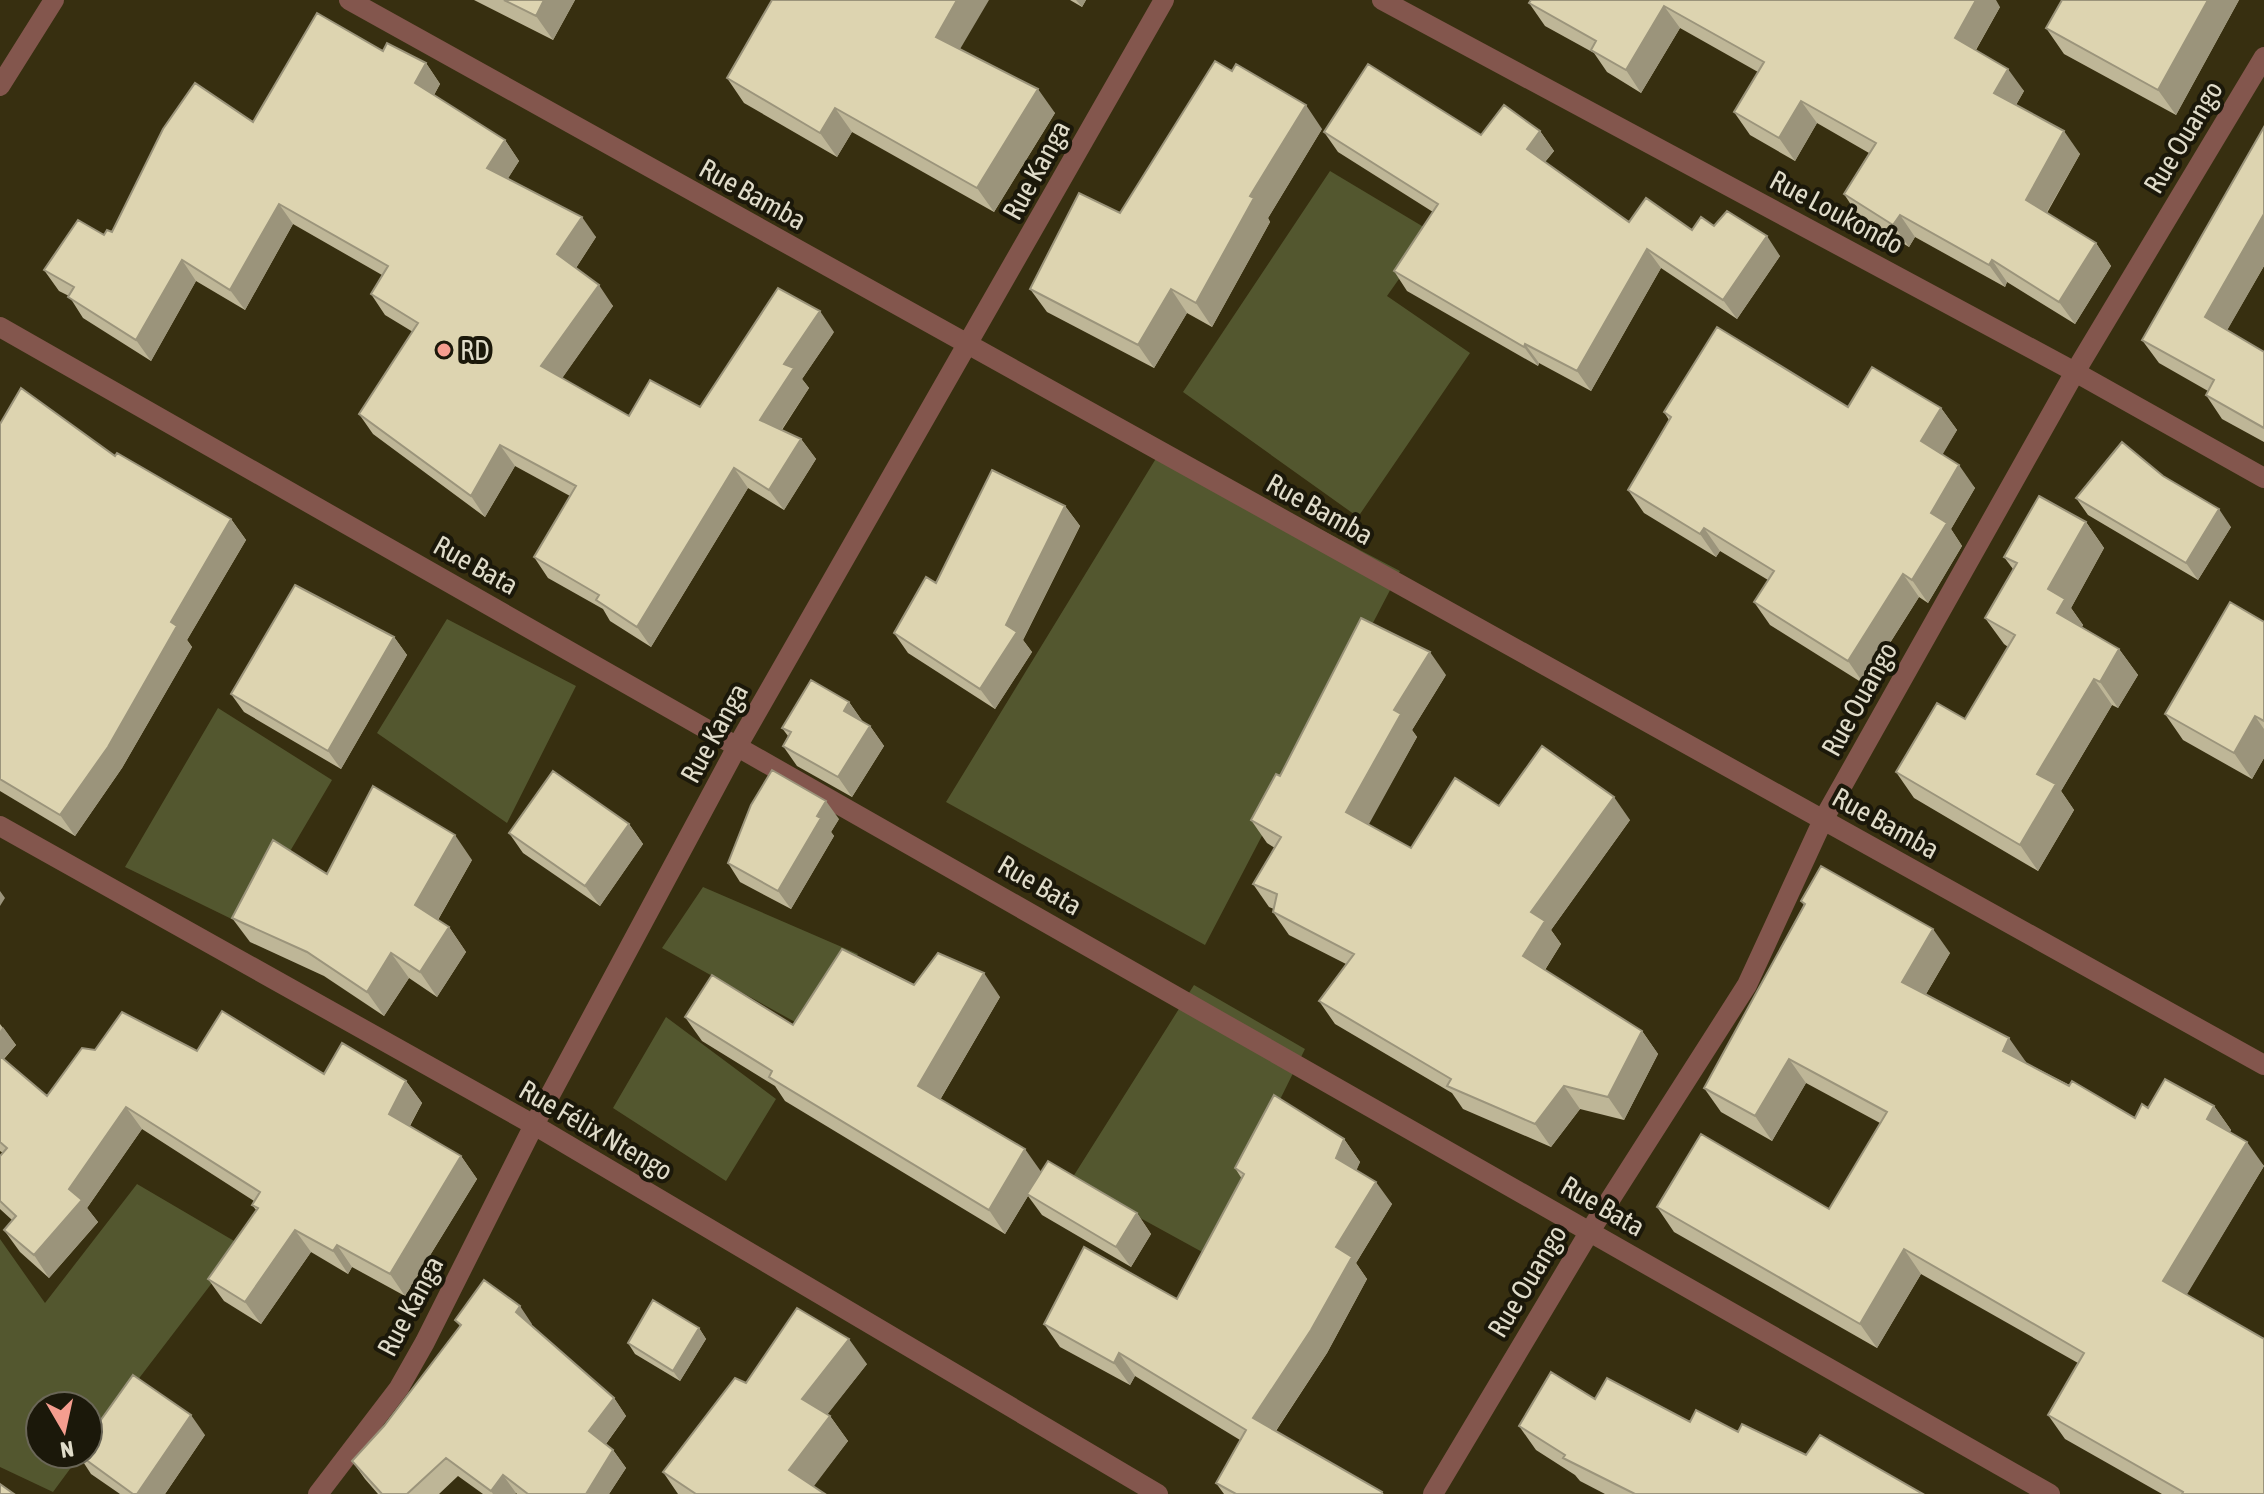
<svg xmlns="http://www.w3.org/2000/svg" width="2264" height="1494" font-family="'Asap Condensed',sans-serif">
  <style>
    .green { fill: #53572f }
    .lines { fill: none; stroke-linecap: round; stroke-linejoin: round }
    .minor { stroke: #83564d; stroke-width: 20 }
    .wall { fill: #beb697 }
    .shaded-wall { fill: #9b947b }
    .building { fill: #ddd4b0; stroke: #9b947b; stroke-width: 2 }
    .poi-dot { fill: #f59d8f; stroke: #1b180a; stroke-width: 3 }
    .labels { text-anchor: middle; stroke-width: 8; stroke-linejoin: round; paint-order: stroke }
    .street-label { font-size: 28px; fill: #e0dcca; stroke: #1b180a }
    .poi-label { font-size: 28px; fill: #e0dcca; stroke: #1b180a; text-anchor: start }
  </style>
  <rect width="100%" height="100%" fill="#372f10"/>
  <path class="green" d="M1330,171L1432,232L1387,296L1470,353L1358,517L1183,392Z
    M1163,447L1400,571L1205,945L946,802Z
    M447,619L576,686L507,823L377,733Z
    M218,708L332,780L246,926L125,867Z
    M703,887L858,954L813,1032L662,948Z
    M1194,985L1305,1049L1204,1253L1071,1180Z
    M666,1017L776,1099L726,1181L613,1108Z
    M137,1184L241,1245L88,1445V1406H40V1454H81L53,1492L0,1467V1239L45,1303Z"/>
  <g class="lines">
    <path class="minor" d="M349,0L2264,1065
      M1382,0L2075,372L2264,478
      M0,86L54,0
      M0,327L2050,1494
      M0,826L534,1125L1158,1494
      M318,1494L399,1388L425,1342L534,1125L738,745L1164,0
      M1433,1494L1590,1231L1747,985L1823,820L2075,372L2264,57"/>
  </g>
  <path class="wall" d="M474,0H575L553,40Z
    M1070,0H1086L1082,7Z
    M2239,0L2176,115L2064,54L2046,28Z
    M1529,3L2000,7L1976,50L2024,91L2016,105L2080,154L2047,213L2096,243L2111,266L2075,324L2007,282L2005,287L1915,237L1909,247L1859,217L1844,194L1869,153L1817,123L1795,161L1750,135L1734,112L1758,72L1680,28L1641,93L1607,72L1594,53L1545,26Z
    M960,49L1055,113L994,212L852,132L837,157L744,103L727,78Z
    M383,51L426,63L440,84L434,95L505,140L519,161L508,178L596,237L576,268L613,306L562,378L629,416L700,407L834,332L802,379L809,388L782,430L801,439L816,459L784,510L748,488L651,647L610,621L603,609L548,578L534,557L570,496L515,466L485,517L373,434L359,414L413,332L385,315L371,294L382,275L293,224L245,310L196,281L151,361L83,318L69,296L59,291L44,270L104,235L112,232L253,122Z
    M2264,127V266L2227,330L2264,352V442L2222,419L2206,395L2208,391L2159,363L2142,340Z
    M1322,129L1268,218L1270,222L1212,327L1187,313L1154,368L1047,312L1030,289L1120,213Z
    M1540,131L1554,151L1545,162L1629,222L1692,230L1714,226L1780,256L1737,319L1661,268L1591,391L1539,363L1538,366L1407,291L1394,271L1433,212L1338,152L1324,132L1481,135Z
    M1848,407L1941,408L1957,430L1942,454L1975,488L1951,529L1962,546L1928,603L1919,597L1864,684L1770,625L1754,602L1768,580L1720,551L1716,557L1644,513L1628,490L1669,420L1664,412Z
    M0,424L115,456L231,519L246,540L187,640L192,647L122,768L75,836L0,791Z
    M2076,498L2231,527L2198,580L2088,515Z
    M1065,506L1080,526L1023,640L1032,652L995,709L908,653L894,633L936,583Z
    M2086,522L2104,548L2071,608L2083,625L2082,627L2119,649L2138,675L2118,708L2112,705L2061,791L2074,810L2038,871L1914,798L1896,772L1965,719L2008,647L2004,644L1985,618L2013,569L2004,557Z
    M2264,622V758L2252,779L2183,740L2165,714Z
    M394,637L407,655L341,769L244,712L231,694Z
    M1446,675L1412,730L1417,737L1368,824L1411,848L1499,806L1630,820L1551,930L1561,944L1545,970L1642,1031L1658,1054L1624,1120L1580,1109L1551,1147L1463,1109L1452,1093L1335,1024L1319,1001L1346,964L1289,935L1273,912L1274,909L1269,907L1253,884L1275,848L1267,843L1251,820L1280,776Z
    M849,702L863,722L870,726L884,746L852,797L797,766L783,746L788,736L782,728Z
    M839,819L831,832L834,836L791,909L740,882L728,863Z
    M629,824L643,844L600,906L523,853L509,833Z
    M472,860L438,920L449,927L466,952L437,997L409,978L384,1016L324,976L250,942L232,918L327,874Z
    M1801,901L1950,953L1926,994L2026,1062V1063L2135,1118L2148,1108L2214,1106L2231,1130L2230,1132L2264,1166L2186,1295L2264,1494H2162L2065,1439L2048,1415L2078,1363L1921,1274L1877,1348L1674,1232L1657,1207L1829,1209L1880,1123L1806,1083L1772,1141L1721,1112L1704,1088L1804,905Z
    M914,985L1000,997L940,1100L1041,1172L1137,1213L1151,1234L1131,1267L1042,1215L1028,1196L1005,1234L785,1101L775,1086L702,1041L685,1017L793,1025Z
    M0,1024L16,1045L4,1059L47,1096L95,1050L197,1051L324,1074L406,1081L422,1103L410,1126L461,1156L477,1179L405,1296L352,1267L348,1274L311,1252L261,1324L224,1301L208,1279L256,1210L252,1205L254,1201L142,1129L87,1208L98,1222L49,1278L20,1252L4,1230L12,1220L0,1209V1156L3,1153L0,1151Z
    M1344,1139L1360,1162L1356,1170L1392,1204L1356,1263L1367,1279L1327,1353L1276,1431L1384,1494H1224L1216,1483L1240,1440L1135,1376L1130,1385L1060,1347L1044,1324L1177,1299L1242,1179L1235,1168Z
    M455,1320L532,1324L531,1325L614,1398L626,1416L606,1444L613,1450L626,1468L609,1494H517L516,1493L515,1494H483L458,1476L439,1494H378L365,1479L352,1461L384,1426L460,1326Z
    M699,1328L706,1339L680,1381L635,1354L628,1343Z
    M867,1364L827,1414L830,1416L848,1441L813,1486L825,1494H678L663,1472L746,1383Z
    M1595,1399L1690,1422L1738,1432L1923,1494H1605L1580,1481L1575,1475L1536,1450L1519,1426Z
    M205,1435L165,1494H120L91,1474L78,1454Z"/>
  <path class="shaded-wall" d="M544,0H575L553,40L536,16Z
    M957,0H989L953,61L936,37Z
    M1076,0H1086L1082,7Z
    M1976,0H1996L2000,7L1970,60L1955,38Z
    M2208,0H2239L2176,115L2158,90Z
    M1664,6L1680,28L1641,93L1626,70Z
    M426,63L440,84L429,104L415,83Z
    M2008,69L2024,91L2010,115L1994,93Z
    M1038,89L1055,113L994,212L977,188Z
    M1801,101L1817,123L1795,161L1779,138Z
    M1306,105L1322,129L1268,218L1270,222L1212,327L1196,303L1250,196Z
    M835,108L852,132L837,157L820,133Z
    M1540,131L1554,151L1540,168L1527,149Z
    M2064,131L2080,154L2041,222L2026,200Z
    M505,140L519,161L502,188L487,168Z
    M279,204L293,224L245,310L230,290Z
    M2264,214V266L2221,341L2205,317Z
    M1900,215L1915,237L1909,247L1893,225Z
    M582,217L596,237L572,274L557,254Z
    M1767,236L1780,256L1737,319L1723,300Z
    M2096,243L2111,266L2075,324L2059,302Z
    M1647,249L1661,268L1591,391L1577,371Z
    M182,260L196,281L151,361L136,340Z
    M1992,260L2007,282L2005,287L1989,265Z
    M599,285L613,306L556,387L541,366Z
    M1171,289L1187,313L1154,368L1138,345Z
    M820,311L834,332L802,379L809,388L774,441L760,420L784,364Z
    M1525,344L1539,363L1538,366L1524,347Z
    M1941,408L1957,430L1937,464L1921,441Z
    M801,439L816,459L784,510L769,490Z
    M500,445L515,466L485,517L471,496Z
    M1959,465L1975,488L1951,529L1962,546L1928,603L1912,580L1931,513Z
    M734,468L748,488L651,647L637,627Z
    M1065,506L1080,526L1023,640L1032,652L995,709L980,689L1006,625Z
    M2219,509L2231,527L2198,580L2186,563Z
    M231,519L246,540L187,640L192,647L122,768L75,836L60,815Z
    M2086,522L2104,548L2071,608L2083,625L2075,639L2057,613L2048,589Z
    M1704,528L1720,551L1716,557L1700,534Z
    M1903,574L1919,597L1864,684L1848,661Z
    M394,637L407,655L341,769L328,751Z
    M2119,649L2138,675L2118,708L2100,682Z
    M1430,652L1446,675L1412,730L1417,737L1363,835L1346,812L1394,710Z
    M2094,679L2112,705L2061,791L2074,810L2038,871L2020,845L2037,774Z
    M849,702L863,722L844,711Z
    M2255,716L2264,729V758L2252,779L2234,753Z
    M870,726L884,746L852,797L838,777Z
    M1614,797L1630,820L1551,930L1561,944L1539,979L1523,956L1531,912Z
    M826,801L839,819L831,832L834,836L791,909L778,891L817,816Z
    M629,824L643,844L600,906L585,886Z
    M455,835L472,860L432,930L415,905Z
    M0,891L5,898L0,906Z
    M449,927L466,952L437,997L420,972Z
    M1933,929L1950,953L1919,1006L1902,982Z
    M391,953L409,978L384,1016L367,992Z
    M984,973L1000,997L934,1110L918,1086Z
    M3,1027L16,1045L0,1063V1031Z
    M1642,1031L1658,1054L1624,1120L1608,1097Z
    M2009,1038L2026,1062L2020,1075L2003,1051Z
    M1789,1059L1806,1083L1772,1141L1755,1116Z
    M406,1081L422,1103L404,1136L389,1114Z
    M1564,1086L1580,1109L1551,1147L1535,1124Z
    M2214,1106L2231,1130L2224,1143L2207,1119Z
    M126,1107L142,1129L87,1208L98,1222L49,1278L34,1255L69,1189Z
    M1344,1139L1360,1162L1352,1181L1336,1158Z
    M2247,1142L2264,1166L2180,1306L2163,1281Z
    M1025,1149L1042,1173L1005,1234L989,1210Z
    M461,1156L477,1179L405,1296L390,1274Z
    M1376,1182L1392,1204L1356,1263L1367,1279L1327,1353L1269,1441L1253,1418L1336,1247Z
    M1137,1213L1151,1234L1131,1267L1116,1247Z
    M295,1230L311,1252L261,1324L245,1302Z
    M337,1245L352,1267L348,1274L333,1251Z
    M1904,1249L1921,1274L1877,1348L1860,1324Z
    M520,1306L532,1324L528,1330L516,1312Z
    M699,1328L706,1339L680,1381L673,1371Z
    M849,1339L867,1364L820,1424L802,1399Z
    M1119,1353L1135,1376L1130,1385L1114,1363Z
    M614,1398L626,1416L602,1449L589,1431Z
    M191,1415L205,1435L165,1494H137Z
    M830,1416L848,1441L808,1494L789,1470Z
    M613,1450L626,1468L609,1494H586Z
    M503,1475L516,1493L515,1494H493L491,1491Z"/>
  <path class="building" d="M504,0H544L536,16Z
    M772,0H957L936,37L1038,89L977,188L835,108L820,133L727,78Z
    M1531,0H1976L1955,38L2008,69L1994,93L2064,131L2026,200L2096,243L2059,302L1992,260L1989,265L1900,215L1893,225L1844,194L1876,143L1801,101L1779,138L1734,112L1764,62L1664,6L1626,70L1591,50L1596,41L1529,3Z
    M2062,0H2208L2158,90L2046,28Z
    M317,13L383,51L387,43L426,63L415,83L505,140L487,168L582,217L557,254L599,285L541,366L629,416L650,380L700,407L778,288L820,311L784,364L794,368L760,420L801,439L769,490L734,468L637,627L596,600L599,595L534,557L576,486L500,445L471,496L359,414L418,323L371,294L388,266L279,204L230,290L182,260L136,340L68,297L74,287L44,270L78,220L104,235L107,230L112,232L163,129L195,83L253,122Z
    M1215,61L1232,71L1236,64L1306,105L1250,196L1254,198L1196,303L1171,289L1138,345L1030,289L1079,193L1120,213Z
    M1368,64L1481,135L1504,105L1540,131L1527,149L1629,222L1646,198L1692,230L1701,217L1714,226L1727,211L1767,236L1723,300L1647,249L1577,371L1525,344L1524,347L1394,271L1438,204L1324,132Z
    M2264,127V214L2205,317L2264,352V428L2206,395L2214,380L2142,340Z
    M1717,327L1848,407L1872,367L1941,408L1921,441L1959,465L1931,513L1947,523L1912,580L1903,574L1848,661L1754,602L1774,571L1704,528L1700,534L1628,490L1671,417L1664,412Z
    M21,388L115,456L117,453L231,519L171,622L177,626L108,747L60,815L0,779V424Z
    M2122,442L2163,476L2219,509L2186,563L2076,498Z
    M992,470L1065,506L1006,625L1017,632L980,689L894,633L926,577L936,583Z
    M2039,496L2086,522L2048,589L2065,599L2057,613L2119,649L2100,682L2094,679L2037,774L2056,784L2020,845L1896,772L1937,703L1965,719L2015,635L1985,618L2017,563L2004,557Z
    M295,585L394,637L328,751L231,694Z
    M2230,602L2264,622V721L2255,716L2234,753L2165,714Z
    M1361,618L1430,652L1394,710L1401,714L1346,812L1411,848L1455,778L1499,806L1542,746L1614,797L1531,912L1545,921L1523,956L1642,1031L1608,1097L1564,1086L1535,1124L1447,1086L1451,1079L1319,1001L1354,954L1273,912L1277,894L1253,884L1281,837L1251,820L1276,774L1280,776Z
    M811,680L849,702L844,711L870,726L838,777L783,746L791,732L782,728Z
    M772,770L826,801L817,816L821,818L778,891L728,863L751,805Z
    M553,771L629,824L585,886L509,833Z
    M373,786L455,835L415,905L449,927L420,972L391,953L367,992L307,952L232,918L273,840L327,874Z
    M1821,866L1933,929L1902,982L2009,1038L2003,1051L2069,1086L2072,1081L2135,1118L2142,1104L2148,1108L2165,1079L2214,1106L2207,1119L2247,1142L2163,1281L2264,1339V1494H2182L2183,1492L2048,1415L2084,1353L1904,1249L1860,1324L1657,1207L1701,1134L1829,1209L1887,1112L1789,1059L1755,1116L1704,1088L1805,904L1801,901Z
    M842,949L914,985L938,953L984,973L918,1086L1025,1149L989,1210L769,1077L772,1071L685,1017L712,975L793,1025Z
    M222,1011L324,1074L342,1043L406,1081L389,1114L461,1156L390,1274L337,1245L333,1251L295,1230L245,1302L208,1279L258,1208L252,1205L260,1192L126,1107L69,1189L82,1200L34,1255L4,1230L16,1216L0,1201V1156L7,1148L0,1142V1056L47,1096L82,1048L95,1050L122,1012L197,1051Z
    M1274,1095L1344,1139L1336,1158L1376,1182L1336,1247L1352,1257L1311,1330L1253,1418L1382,1492L1381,1494H1236L1216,1483L1246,1430L1119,1353L1114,1363L1044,1324L1084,1247L1177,1299L1244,1174L1235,1168Z
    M1048,1161L1137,1213L1116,1247L1027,1194Z
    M484,1280L520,1306L516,1312L614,1398L589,1431L613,1450L586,1494H528L503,1475L491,1491L446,1458L407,1494H382L352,1461L384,1426L461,1325L455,1320Z
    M653,1300L699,1328L673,1371L628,1343Z
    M797,1308L849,1339L802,1399L830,1416L789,1470L825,1494H696L663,1472L735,1378L746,1383Z
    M1551,1372L1595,1399L1607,1378L1690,1422L1696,1410L1738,1432L1742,1424L1806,1455L1820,1435L1923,1494H1635L1563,1458L1565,1455L1519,1426Z
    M133,1375L191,1415L137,1494H133L78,1454H88V1438Z
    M0,1484L14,1494H0Z"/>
  <circle class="poi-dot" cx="444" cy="350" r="8"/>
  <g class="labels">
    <g class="street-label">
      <text transform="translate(2183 137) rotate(-59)" y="10">Rue Ouango</text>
      <text transform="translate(1036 170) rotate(-61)" y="10">Rue Kanga</text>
      <text transform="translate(753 194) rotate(29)" y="10">Rue Bamba</text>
      <text transform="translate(1837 212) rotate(28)" y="10">Rue Loukondo</text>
      <text transform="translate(1320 509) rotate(29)" y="10">Rue Bamba</text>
      <text transform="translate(476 565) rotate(29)" y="10">Rue Bata</text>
      <text transform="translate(1859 699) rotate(-61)" y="10">Rue Ouango</text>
      <text transform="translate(714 733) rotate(-61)" y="10">Rue Kanga</text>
      <text transform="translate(1886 823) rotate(29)" y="10">Rue Bamba</text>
      <text transform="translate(1040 885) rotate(30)" y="10">Rue Bata</text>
      <text transform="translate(596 1130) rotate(30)" y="10">Rue Félix Ntengo</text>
      <text transform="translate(1603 1206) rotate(30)" y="10">Rue Bata</text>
      <text transform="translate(1527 1281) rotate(-59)" y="10">Rue Ouango</text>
      <text transform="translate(410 1306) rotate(-62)" y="10">Rue Kanga</text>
    </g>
    <g class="poi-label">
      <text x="460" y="360">RD</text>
    </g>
  </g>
  <g transform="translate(64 1430) rotate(171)"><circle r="38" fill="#1b180a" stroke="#6a6657" stroke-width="2"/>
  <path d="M0-6L14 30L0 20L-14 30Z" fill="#f59d8f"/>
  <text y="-12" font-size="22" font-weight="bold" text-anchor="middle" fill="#e0dcca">N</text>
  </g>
</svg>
